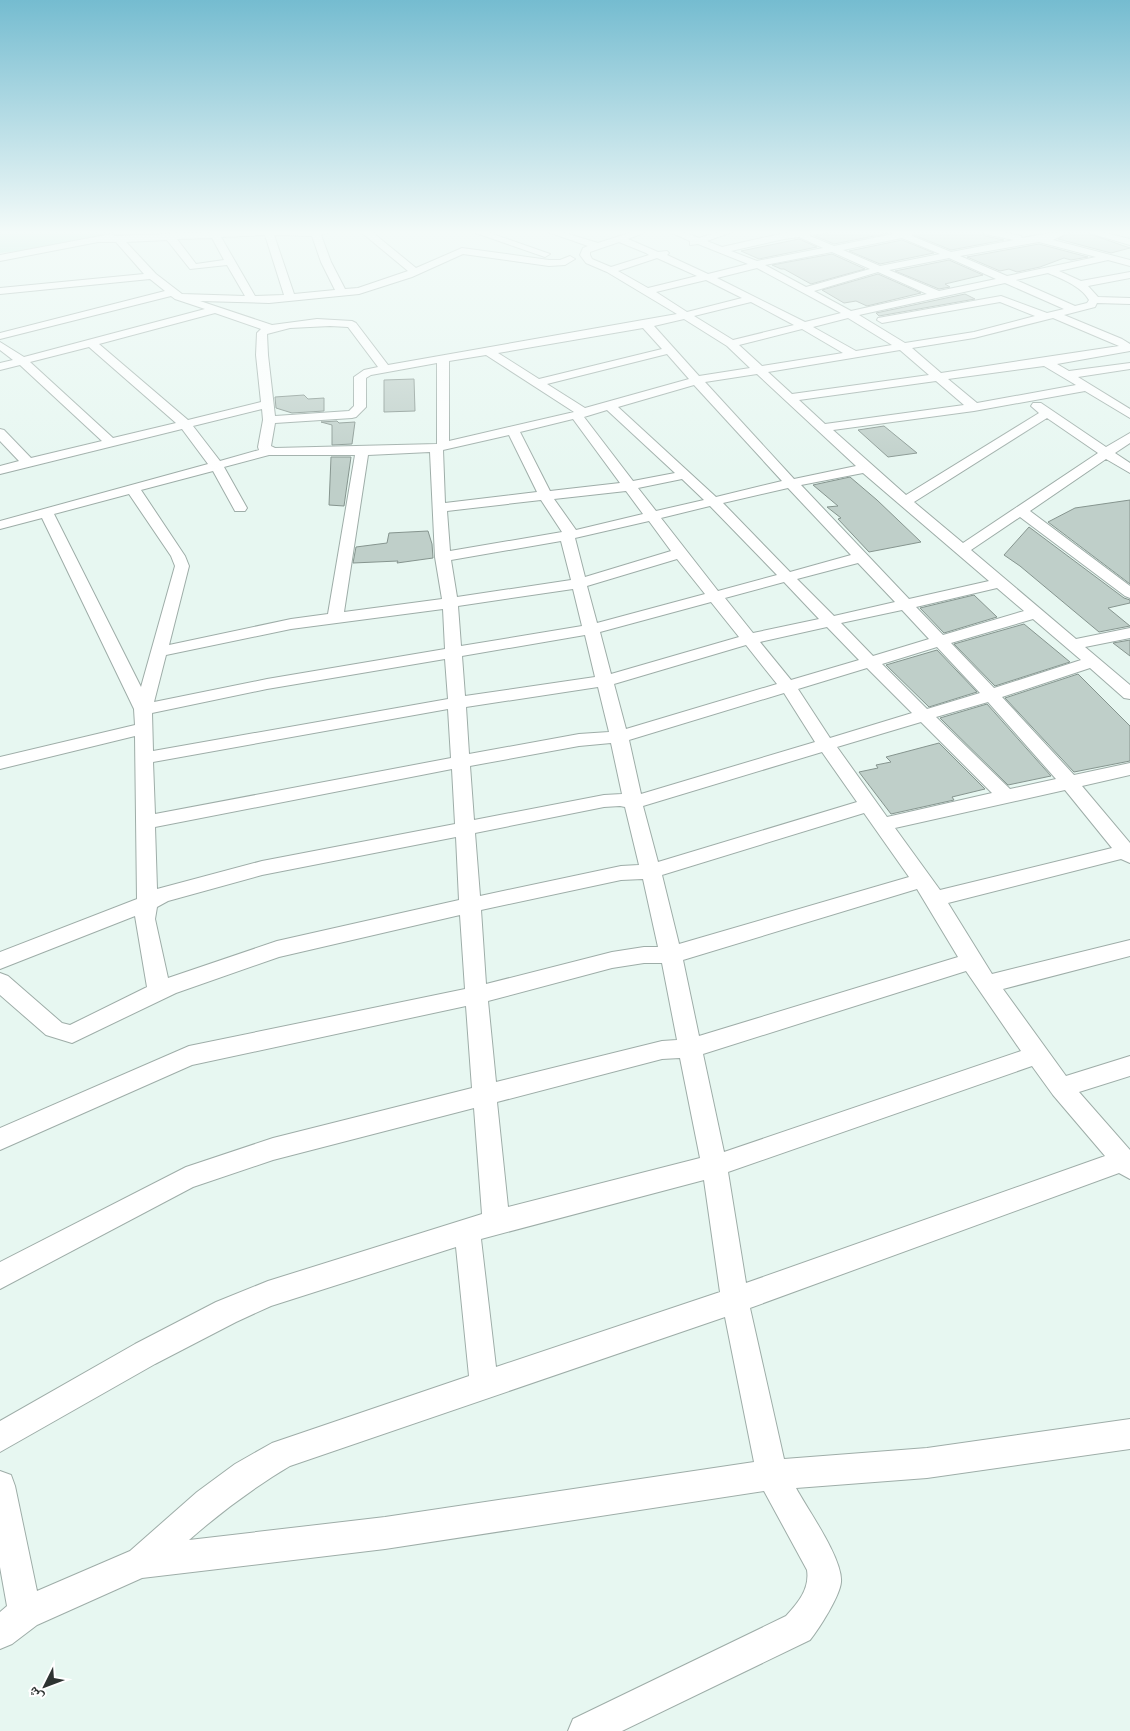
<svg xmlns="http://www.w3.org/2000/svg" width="1130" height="1731" font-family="'Noto Serif','Noto Naskh Arabic',serif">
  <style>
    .green { fill: #afe7d4 }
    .building { fill: #bfcfc9; stroke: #86958f }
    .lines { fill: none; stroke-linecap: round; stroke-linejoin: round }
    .street-casing { stroke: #9eada8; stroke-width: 2 }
    .street { fill: #fff; fill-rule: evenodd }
  </style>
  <rect width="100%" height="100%" fill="#e7f7f1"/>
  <path class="green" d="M0,232H115L127,239L0,253Z"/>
  <path class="building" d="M836,232H889V233L834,244L813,235Z
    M914,232H981L985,236L1004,240L951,250L914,235Z
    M1071,232H1084L1130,248L1111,253L1058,239Z
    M799,239L817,247L759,259L741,251Z
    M902,240L934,253L880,264L849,251Z
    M1039,244L1088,257L1071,260L1064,258L1040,267L1017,272L1009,269L1000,271L967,257Z
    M832,254L865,269L811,284L784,269H781L772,265Z
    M949,260L983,275L945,284L950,287L939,289L895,271Z
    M878,274L921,293L867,306L856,301L844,303L822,290Z
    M965,294L975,299L879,316L876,313Z
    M414,379L415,411L384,412V380Z
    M304,395L308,399L324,398V411L292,413L276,408L275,397Z
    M337,421L339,423L355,422L352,444L332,445V425L321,422Z
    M884,426L917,453L888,457L858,430Z
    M331,457H351L344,506L329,505Z
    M850,477L877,500L921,542L869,552L838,519L841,518L827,507L838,506L813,485Z
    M1130,500V584L1048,522L1075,508Z
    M1029,527L1124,598L1130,600V603L1108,608L1130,626L1099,632L1020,566L1004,555Z
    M428,531L432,544L433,558L397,563L398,561L353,563L356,547L387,543L389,533Z
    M974,595L997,617L944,633L920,608Z
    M1024,624L1070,662L995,686L954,644Z
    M1130,640V656L1113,643Z
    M937,650L977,692L929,707L886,665Z
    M1078,674L1130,726V761L1074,772L1005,698Z
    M987,704L1051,776L1008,785L940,718Z
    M939,743L985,789L952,797L954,800L891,814L859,772L878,768L876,765L891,762L886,757Z"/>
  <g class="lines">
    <g class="street-casing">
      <path id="street" d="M215,232H329L321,235L331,262L345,289L358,288L408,271L361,232H372L416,268L462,248L549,260H560L570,256L575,259L565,265L549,266L463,254L412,277L359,294L269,303L200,301L272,325L317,319L352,321L356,323L388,365L677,314L607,272L586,263L580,255L583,248L588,246L548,232H562L598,243L632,232H646L628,239L658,252L667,251L669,253L667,255L708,274L748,264L698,244L690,245V241L670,232H683L699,238L718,232H732L707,241L722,247L789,232H810V236L834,246L893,234L891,232H912V236L951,252L1014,240L985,234L983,232H1002L1021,236L1022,238C1037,235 1054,232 1069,232L1053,240L1130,260V266L1108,260L1059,271L1081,281L1130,272V278L1088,286L1098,297L1130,298V304L1097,303L1095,307L1064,315L1122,339L1130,344V351L1057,364L1069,371L1130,363V369L1078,377L1130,409V418L1085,391L974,411L833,430L906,495L1039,413L1031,406L1033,403H1041L1106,447L1130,433V443L1115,453L1130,463V473L1106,459L1030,511L1130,586V598L1125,596L1020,517L971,550L1076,639L1130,628V638L1085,647L1130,685V699L1124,698L1090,668L1002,697L1074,775L1130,763V775L1082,786L1130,843V863L1121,859L948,903L992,974L1130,940V956L1003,989L1066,1076L1130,1056V1076L1079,1092L1130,1150V1179L1119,1173L750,1308L784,1459L927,1448L1130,1419V1449L927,1478L796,1488C808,1510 843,1559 841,1582C840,1596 819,1629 810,1640L622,1731H568L573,1719L786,1616C798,1603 810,1589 807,1570L764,1491L385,1549L142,1578L37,1625L12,1644L0,1649V1612L7,1606L0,1567V1471L11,1475L15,1486L37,1591L130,1551L197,1492L235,1464L272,1443L469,1376L456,1247L271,1306L236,1322L155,1364L0,1452V1421L135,1344L216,1302L268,1281L482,1214L474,1108L273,1160L193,1187L0,1289V1262L186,1167L273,1138L472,1088L466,1006L192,1065L0,1150V1128L189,1046L465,989L460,915L279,957L176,993L72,1043L46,1035L0,995V973L8,976L62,1023L70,1025L147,987L135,916L0,969V952L137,899L135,736L0,769V757L135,725L134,709L42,518L0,529V521L208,464L182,429L0,474V466L19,461L0,441V429L4,430L31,458L102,441L20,365L0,370V363L13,360L0,350V342L24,357L205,309L175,299L171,296L0,339V333L165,291L150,279L0,294V288L144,274L116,242H98L0,261V255L111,234L115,236ZM265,235L284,295L255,296L221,237ZM274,235L312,236L321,262L335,290L294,294ZM799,237L823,248L757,261L731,251L784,239ZM212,238L224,260L196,264L177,239ZM902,238L940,254L880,266L843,250ZM167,240L190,269L227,265L245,296L182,294L156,274L126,242ZM619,242L646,253L649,255L611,267L592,259L590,255V252ZM1039,242L1096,257L1007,276L960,256ZM832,252L870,269L806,287L765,265ZM657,258L697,276L648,288L618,271ZM949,258L996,279L939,291L889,270ZM757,268L841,313L805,322L717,278ZM878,272L927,294L851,311L814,291ZM1048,273C1062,279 1081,286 1089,300L1087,303L1075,306L1016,280ZM706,280L742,298L687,312L656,292ZM1005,283L1064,309L1047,313L1001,296L878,318L877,320L882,323L1000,302L1035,316L974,332L905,343L859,315ZM751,302L794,325L733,340L694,316ZM215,313L261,329L257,333L256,355L261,402L188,420L99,344ZM848,318L892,345L856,351L813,327ZM1053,318L1119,346L941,373L912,348L974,338ZM684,319L727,346L750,368L699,376L654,326ZM330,326L348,327L378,367L364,370L354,377V406L349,411L275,416L268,355L267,334L290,328ZM643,328L662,349L539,379L498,353ZM802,329L843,353L762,366L739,345ZM89,347L176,423L113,438L30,362ZM900,350L929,375L792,394L768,372ZM667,354L689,379L585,408L547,384ZM486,355L574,412L449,441V361ZM437,363V444L275,448L271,446L275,423L352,418L356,417L366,407V378L371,375ZM1044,366L1076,385L977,403L948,379ZM757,374L856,466L794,479L705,382ZM936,381L964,405L825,424L799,400ZM694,385L782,481L716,497L618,407ZM262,409L263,420L258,447L259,450L220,461L193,426ZM607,410L675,473L633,481L584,417ZM1047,418L1098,453L963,543L914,502ZM573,419L620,483L550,491L520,432ZM509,435L537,492L445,503L443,450ZM430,452L435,557L442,599L344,612L368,455ZM269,455H355L328,614L291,619L169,645L189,566L185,556L141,490L213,471L235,511H245L247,508L224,467ZM863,473L989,581L909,599L801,485ZM682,479L704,500L656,511L638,488ZM788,488L851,555L790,572L723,503ZM626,491L643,514L576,530L554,499ZM129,494L171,556L175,566L141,687L54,514ZM541,500L562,532L450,551L447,511ZM710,506L777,575L718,591L661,518ZM649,521L671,551L585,577L575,538ZM561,541L571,580L457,597L451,560ZM677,559L705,594L597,623L587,586ZM858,563L895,602L834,616L797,579ZM784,582L819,619L753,633L725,598ZM997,588L1024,611L943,635L916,607ZM573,589L582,626L461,646L458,606ZM711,602L739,637L611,674L600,632ZM443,609L445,649L267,679L154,702L166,655L291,629ZM902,610L929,639L873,656L841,623ZM1033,619L1081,660L994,688L951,643ZM827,627L859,660L791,680L760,642ZM585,635L595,677L465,696L462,656ZM746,645L777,684L626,729L614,684ZM937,647L980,693L927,709L882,664ZM445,659L448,699L153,751L152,713L267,689ZM867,668L912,713L830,738L798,689ZM598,687L609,732L579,734L469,754L466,707ZM784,693L815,742L641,794L629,740ZM988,702L1056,779L1010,789L936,717ZM448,709L451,758L155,814L153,762ZM921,722L992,793L887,817L837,747ZM611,743L622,794L604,795L474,820L470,766L579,746ZM822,752L857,802L658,862L643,806ZM452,769L455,824L262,861L157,889L155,827ZM1065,790L1112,848L940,890L895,828ZM620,806L625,807L639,865L621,866L480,896L475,833L604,807ZM864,813L909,877L679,944L662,875ZM456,837L459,900L277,941L168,978L155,919L157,907L168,901L262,875ZM643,879L658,947H644L612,952L486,984L481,910L621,880ZM917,889L958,957L699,1036L683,960ZM644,963H662L677,1040L662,1041L496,1082L488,1001L612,968ZM966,971L1021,1051L724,1152L703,1054ZM680,1058L700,1158L508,1207L497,1102L662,1059ZM1032,1066L1053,1095L1105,1156L746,1283L728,1172ZM704,1180L720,1292L496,1367L481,1239ZM725,1317L754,1462L385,1517L189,1540C221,1512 253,1488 290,1466Z
        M473,232H487L550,254L545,257L542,256Z
        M1086,232H1102L1130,239V245Z"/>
    </g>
    <use href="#street" class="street"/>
  </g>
  <linearGradient id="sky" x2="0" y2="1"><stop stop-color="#75bcd0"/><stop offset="0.49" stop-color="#f4fbf9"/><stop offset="1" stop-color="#f4fbf9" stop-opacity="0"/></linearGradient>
  <rect width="1130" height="474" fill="url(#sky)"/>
  <g transform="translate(45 1686) rotate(228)" stroke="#ffffff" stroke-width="4" paint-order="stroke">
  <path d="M0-4L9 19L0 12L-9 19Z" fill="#2d3331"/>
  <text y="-8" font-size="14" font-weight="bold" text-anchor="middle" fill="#2d3331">ش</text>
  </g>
</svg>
